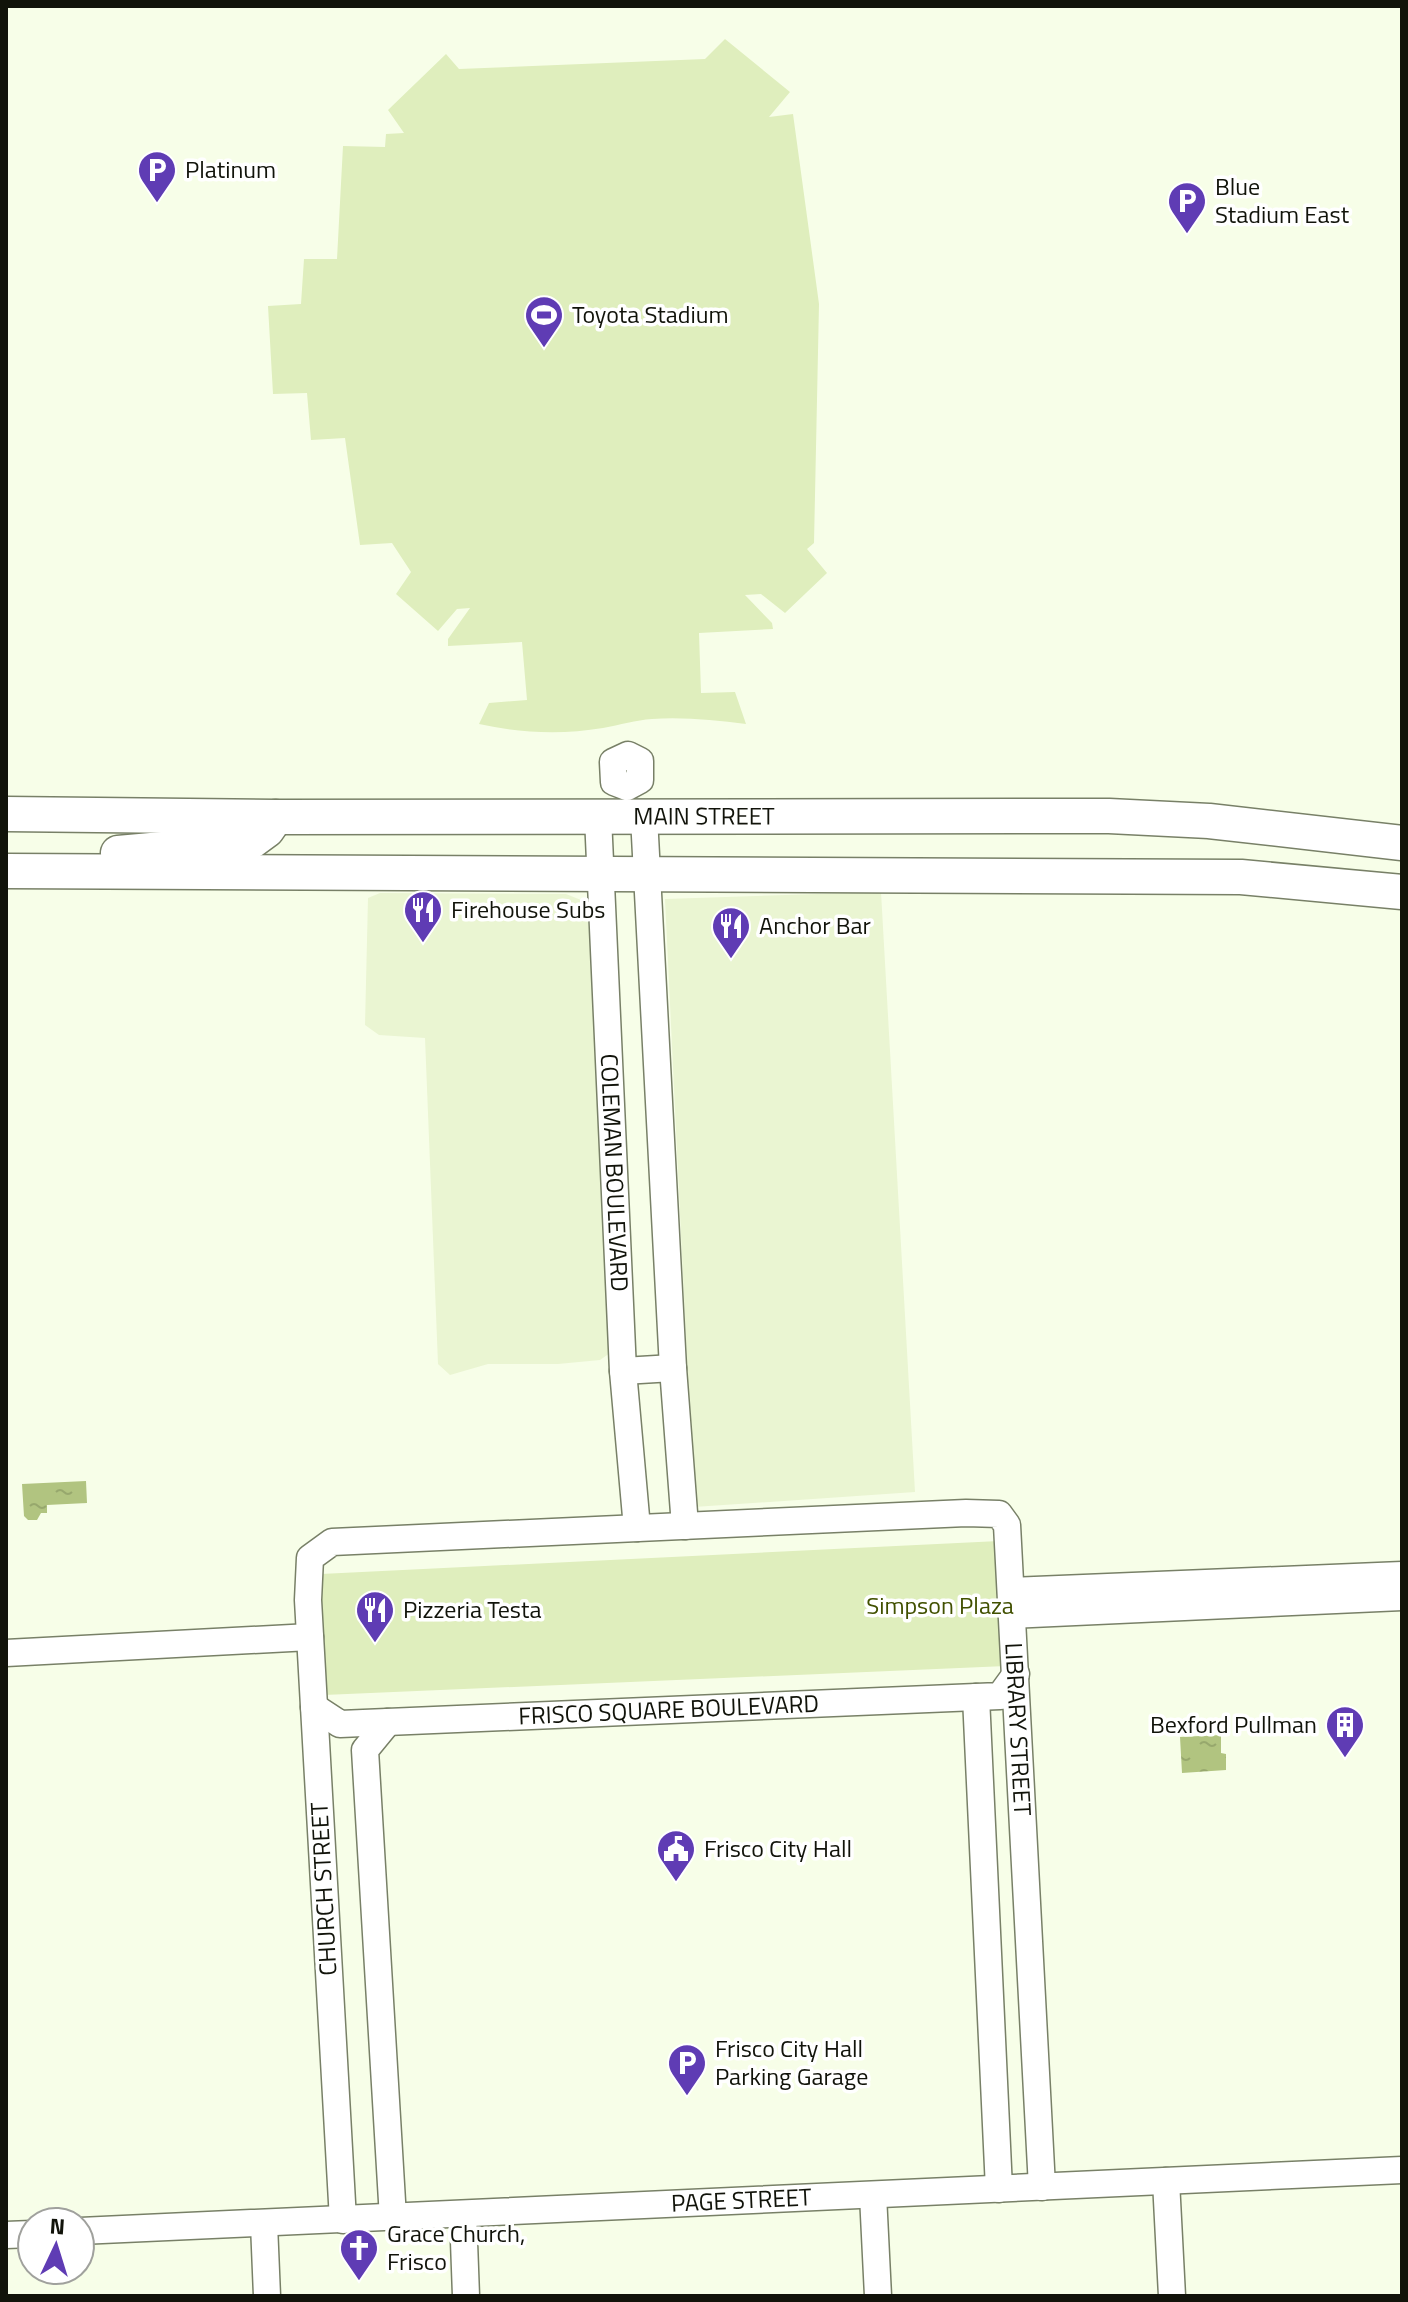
<svg xmlns="http://www.w3.org/2000/svg" width="1408" height="2302" font-family="'Titillium Web',sans-serif">
  <style>
    .built { fill: #eaf5d2 }
    .green { fill: #dfeebd }
    .water { fill: url(#water-ripples) }
    .lines { fill: none; stroke-linecap: round; stroke-linejoin: round }
    .minor-casing { stroke: #788067; stroke-width: 29 }
    .major-casing { stroke: #788067; stroke-width: 37 }
    .minor { stroke: #fff; stroke-width: 26 }
    .major { stroke: #fff; stroke-width: 34 }
    .labels { text-anchor: middle; stroke-width: 7; stroke-linejoin: round; paint-order: stroke }
    .poi-label { font-size: 24px; fill: #11130a; stroke: #fff; text-anchor: start }
    .street-label { font-size: 24px; fill: #11130a; stroke: #fff }
    .park-label { font-size: 24px; fill: #415000; stroke: #fff }
  </style>
  <defs>
    <pattern id="water-ripples" width="26" height="14" patternUnits="userSpaceOnUse" patternTransform="scale(2)"><rect width="26" height="14" fill="#b1c480"/><path d="M2 4q2-2 4 0t4 0M15 11q2-2 4 0t4 0" fill="none" stroke="#97a86d"/></pattern>
  </defs>
  <rect width="100%" height="100%" fill="#f7fee8"/>
  <path class="built" d="M881,892L915,1492L694,1507L665,899Z
    M380,893L566,894L586,902L595,991L610,1353L600,1360L558,1364H488L450,1375L438,1364L425,1038L379,1035L365,1025L368,898Z"/>
  <path class="green" d="M725,39L790,92L769,117L793,114L819,304L814,543L807,549L827,573L785,613L761,594L745,595L772,623L773,629L699,633L701,693L735,692L746,724C715,720 683,717 652,719C636,720 620,725 603,728C561,735 520,733 479,724L489,703L527,700L522,642L448,646V639L470,608L457,609L438,631L396,594L411,572L392,543L360,545L345,438L311,440L307,393L273,394L268,306L301,304L304,259H337L343,146L385,147L386,134L404,133L388,110L446,54L459,69L705,59Z
    M999,1541L1006,1666L324,1695L321,1574Z"/>
  <path class="water" d="M86,1481L87,1503L47,1505V1513H41L37,1520H28L24,1516L22,1484Z
    M1221,1735V1753L1226,1754V1770L1182,1773L1180,1737Z"/>
  <g class="lines">
    <g class="minor-casing">
      <g id="minor">
        <path d="M628,755L640,761V780L627,787L614,782L613,762Z"/>
        <path id="s1" d="M598,817L623,1371L637,1528"/>
        <path d="M644,817L673,1368L685,1526"/>
        <path d="M623,1371L673,1368"/>
        <path d="M1011,1591L1402,1575"/>
        <path d="M1012,1615L1402,1597"/>
        <path d="M6,1653L310,1637"/>
        <path d="M976,1697L999,2189"/>
        <path id="s2" d="M314,1707L340,1724L1000,1696L1016,1674"/>
        <path d="M388,1722L365,1750L393,2218"/>
        <path d="M1166,2181L1172,2296"/>
        <path d="M873,2195L878,2296"/>
        <path d="M463,2214L466,2296"/>
        <path id="s3" d="M343,2220L308,1600L310,1558L332,1542L966,1513L999,1514L1007,1525L1042,2187"/>
        <path d="M264,2224L267,2296"/>
        <path id="s4" d="M80,2231L1402,2170"/>
        <path d="M6,2235L32,2234"/>
      </g>
    </g>
    <g class="major-casing">
      <g id="major">
        <path id="s5" d="M6,814L276,817L1109,816L1209,821L1402,843"/>
        <path d="M118,853L252,841L267,830L276,817"/>
        <path d="M6,871L1241,877L1402,892"/>
      </g>
    </g>
    <use href="#minor" class="minor"/>
    <use href="#major" class="major"/>
  </g>
  <defs>
    <g id="parking-pin" transform="scale(2)"><path d="M0 17L-7.5 6A9.5 9.5 0 1 1 7.5 6Z" fill="#5f3cb4" stroke="#fff"/><path d="M-3.5-5.5H1a3.5 3.5 0 0 1 0 7H-1V5.5H-3.5ZM-1-3.4V-.6H.8a1.4 1.4 0 0 0 0-2.8Z" fill="#fff"/></g>
    <g id="stadium-pin" transform="scale(2)"><path d="M0 17L-7.5 6A9.5 9.5 0 1 1 7.5 6Z" fill="#5f3cb4" stroke="#fff"/><path d="M0-5a6.5 5 0 1 0 0 10a6.5 5 0 1 0 0-10ZM-3.5-1.8h7v3.6h-7Z" fill="#fff"/></g>
    <g id="restaurant-pin" transform="scale(2)"><path d="M0 17L-7.5 6A9.5 9.5 0 1 1 7.5 6Z" fill="#5f3cb4" stroke="#fff"/><path d="M-5-6h1v4h1v-4h1v4h1v-4h1v5L-1.5 .5V6h-2V.5L-5-1ZM5-6V6H3V1.5H1.5Q1.5-4 5-6Z" fill="#fff"/></g>
    <g id="building-pin" transform="scale(2)"><path d="M0 17L-7.5 6A9.5 9.5 0 1 1 7.5 6Z" fill="#5f3cb4" stroke="#fff"/><path d="M-4-6H4V6H1V3H-1V6H-4ZM-2.5-4.3h1.7v1.8h-1.7ZM.8-4.3h1.7v1.8H.8ZM-2.5-1h1.7V.8h-1.7ZM.8-1h1.7V.8H.8Z" fill="#fff"/></g>
    <g id="civic-pin" transform="scale(2)"><path d="M0 17L-7.5 6A9.5 9.5 0 1 1 7.5 6Z" fill="#5f3cb4" stroke="#fff"/><path d="M-.6-6.5H3V-4.5H.6V-3L4-1V1h2V6H-6V1h2V-1L-.6-3ZM-1.2 2.5V6h2.4V2.5Z" fill="#fff"/></g>
    <g id="church-pin" transform="scale(2)"><path d="M0 17L-7.5 6A9.5 9.5 0 1 1 7.5 6Z" fill="#5f3cb4" stroke="#fff"/><path d="M-1.2-6h2.4v3.5h3.3v2.4h-3.3V6h-2.4V-.1h-3.3v-2.4h3.3Z" fill="#fff"/></g>
  </defs>
  <g fill-rule="evenodd">
    <use href="#parking-pin" x="157" y="170"/>
    <use href="#parking-pin" x="1187" y="201"/>
    <use href="#stadium-pin" x="544" y="315"/>
    <use href="#restaurant-pin" x="423" y="910"/>
    <use href="#restaurant-pin" x="731" y="926"/>
    <use href="#restaurant-pin" x="375" y="1610"/>
    <use href="#building-pin" x="1345" y="1725"/>
    <use href="#civic-pin" x="676" y="1849"/>
    <use href="#parking-pin" x="687" y="2063"/>
    <use href="#church-pin" x="359" y="2248"/>
  </g>
  <g class="labels">
    <g class="poi-label">
      <text x="185" y="178">Platinum</text>
      <text x="1215" y="195">Blue<tspan x="1215" dy="28">Stadium East</tspan></text>
      <text x="572" y="323">Toyota Stadium</text>
      <text x="451" y="918">Firehouse Subs</text>
      <text x="759" y="934">Anchor Bar</text>
      <text x="403" y="1618">Pizzeria Testa</text>
      <text x="1317" y="1733" text-anchor="end">Bexford Pullman</text>
      <text x="704" y="1857">Frisco City Hall</text>
      <text x="715" y="2057">Frisco City Hall<tspan x="715" dy="28">Parking Garage</tspan></text>
      <text x="387" y="2242">Grace Church,<tspan x="387" dy="28">Frisco</tspan></text>
    </g>
    <g class="street-label">
      <text dy="8" stroke="none"><textPath href="#s5" startOffset="698">MAIN STREET</textPath></text>
      <text dy="8" stroke="none"><textPath href="#s1" startOffset="356">COLEMAN BOULEVARD</textPath></text>
      <text dy="8" stroke="none"><textPath href="#s2" startOffset="360">FRISCO SQUARE BOULEVARD</textPath></text>
      <text dy="8" stroke="none"><textPath href="#s3" startOffset="1576">LIBRARY STREET</textPath></text>
      <text transform="translate(324 1889) rotate(-93)" y="8">CHURCH STREET</text>
      <text dy="8" stroke="none"><textPath href="#s4" startOffset="662">PAGE STREET</textPath></text>
    </g>
    <g class="park-label">
      <text x="940" y="1614">Simpson Plaza</text>
    </g>
  </g>
  <rect width="1408" height="2302" fill="none" stroke="#11130a" stroke-width="16"/>
  <g transform="translate(56 2246) rotate(4)"><circle r="38" fill="#ffffff" stroke="#a0a19d" stroke-width="2"/>
  <path d="M0-6L14 30L0 20L-14 30Z" fill="#5f3cb4"/>
  <text y="-12" font-size="22" font-weight="bold" text-anchor="middle" fill="#11130a">N</text>
  </g>
</svg>
